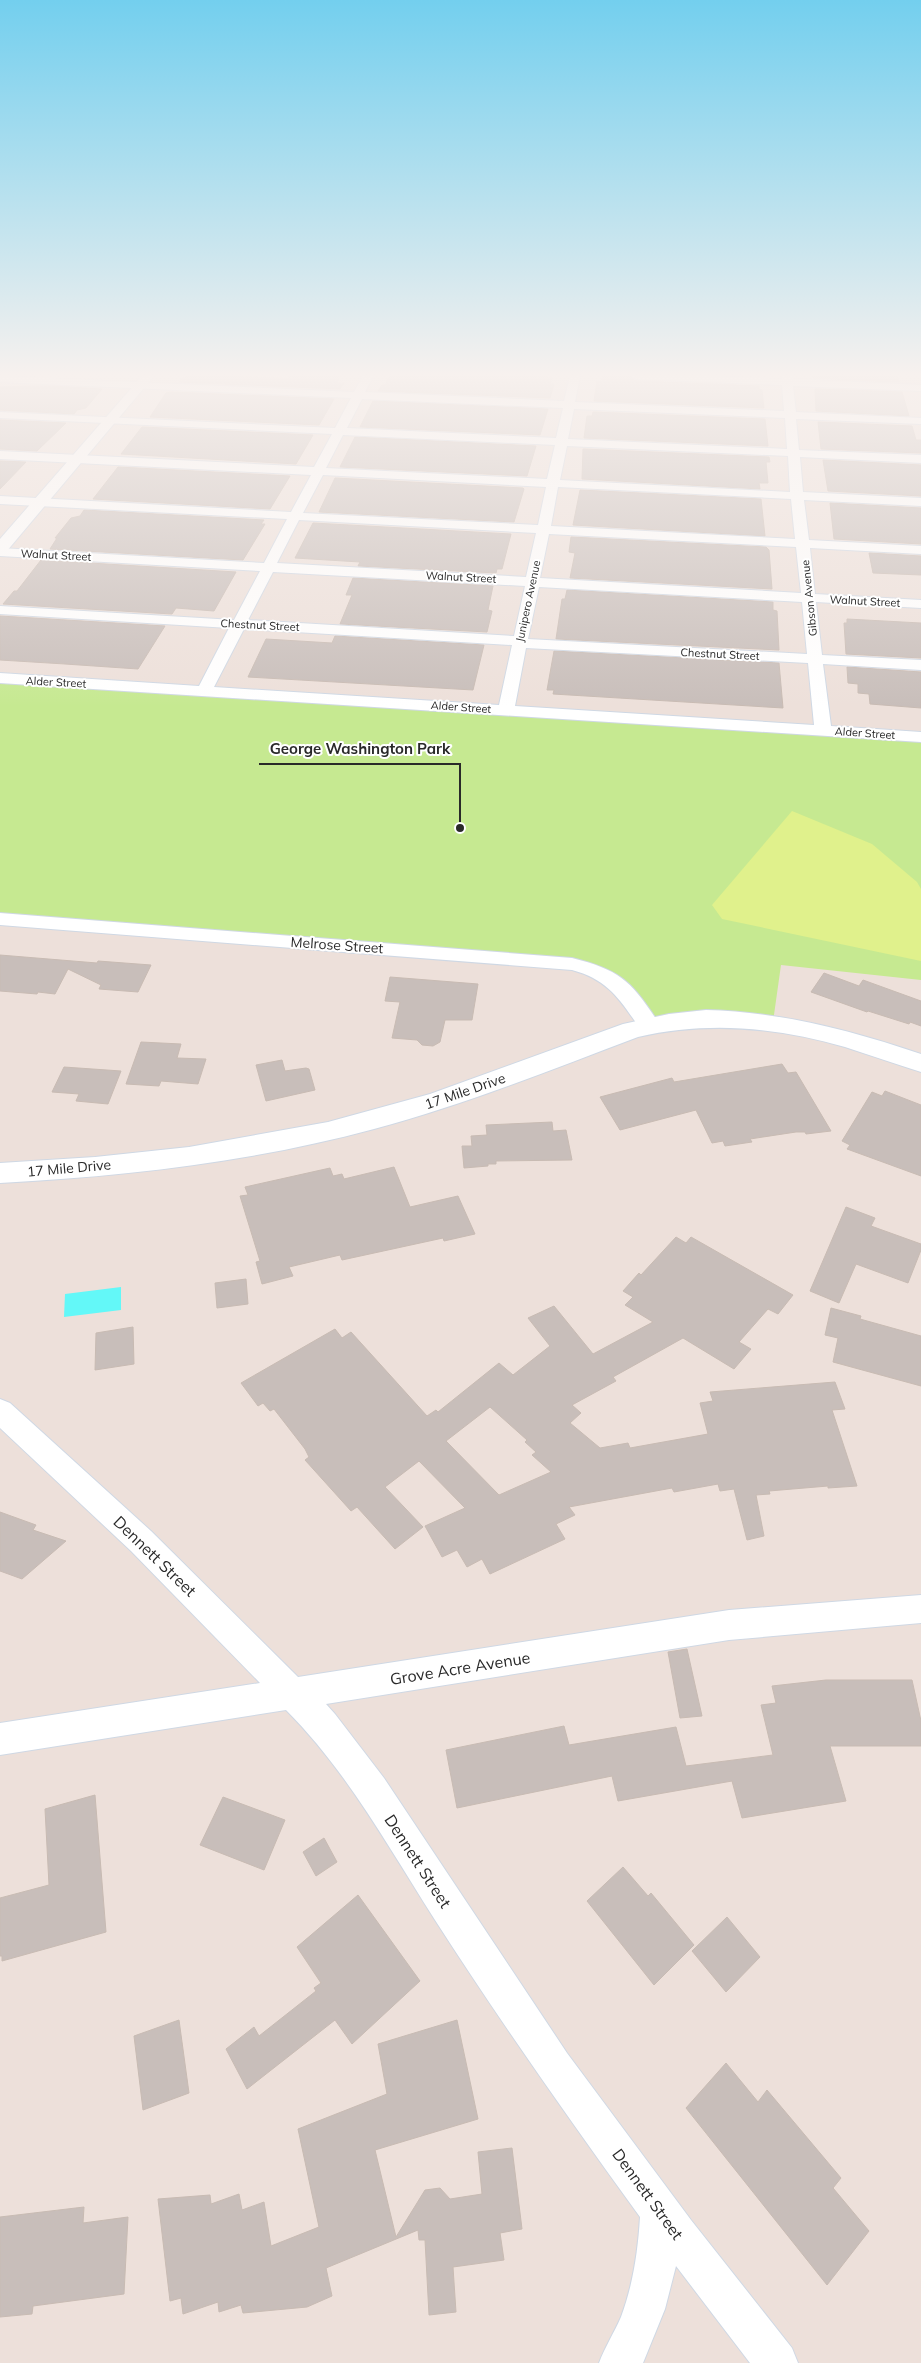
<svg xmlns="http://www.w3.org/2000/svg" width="921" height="2363" font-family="Mulish,sans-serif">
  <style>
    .green { fill: #c6e991 }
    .pitch { fill: #e0f18c }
    .water { fill: #63f8f8 }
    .building { fill: #c8beba; stroke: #c8bbb3; fill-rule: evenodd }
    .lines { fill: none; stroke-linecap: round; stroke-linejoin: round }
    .street-casing { stroke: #cfd8e4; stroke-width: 2 }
    .secondary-casing { stroke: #cfd8e4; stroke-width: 2 }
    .street { fill: #fff; fill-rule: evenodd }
    .secondary { fill: #fff; fill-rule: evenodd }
    .labels { text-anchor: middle; stroke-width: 4; stroke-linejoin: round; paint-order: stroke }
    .far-street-label { font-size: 11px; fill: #292929; stroke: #fff }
    .street-label { font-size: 14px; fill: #292929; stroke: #fff }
    .near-street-label { font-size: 16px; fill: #292929; stroke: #fff }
    .leader { fill: none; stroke: #292929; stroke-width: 2 }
    .callout-dot { fill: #292929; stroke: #fff; stroke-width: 2 }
    .callout-label { font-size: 15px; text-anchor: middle; font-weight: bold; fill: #292929; stroke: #fff; stroke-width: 4; stroke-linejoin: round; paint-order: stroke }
  </style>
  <rect width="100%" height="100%" fill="#ede0da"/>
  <path class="green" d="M0,678L921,737V980L781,965L773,1022L649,1025L604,973L0,919Z"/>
  <path class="pitch" d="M792,811L872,844L917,882L921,889V961L722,919L712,905Z"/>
  <path class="water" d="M121,1287V1310L64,1317L65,1294Z"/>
  <path class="building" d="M193,376L289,378L291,376H340L337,383H344L340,389L179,382L182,378Z
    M390,376H539L552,378L550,384H554L550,398L378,391L382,385H385Z
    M602,376H629L636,381L759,386V389L762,390L764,408L594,401L597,381H602Z
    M813,376H897L899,382L813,378Z
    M39,386H52L102,389L86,408L77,410L74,414L0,410V387Z
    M815,389L902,392L909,416L816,411Z
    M171,392L334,399L319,425L150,417L166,393Z
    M373,401L548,409L540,435L360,427Z
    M593,412L765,419L768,446L584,438L587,416H592Z
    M0,420L66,423L37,451L0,449Z
    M818,422L912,426L916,440H921V453L821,449Z
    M142,427L313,435L296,464L121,454Z
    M355,437L536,446L527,476L340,467Z
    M583,449L769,457L770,462H766L768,483H759L760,489L582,479Z
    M823,460L921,465V496L828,491Z
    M0,461L26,462L0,489Z
    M118,467L290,476L270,509L93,499Z
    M335,478L523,488L524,489L514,522L319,512Z
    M580,490L761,499L765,536L573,525Z
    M830,503L921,508V544L834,539Z
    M84,510L264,520L261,524H265L243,560L50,549L57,538H55L71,518L80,516Z
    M313,523L511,534L502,569H497L496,573L358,566L360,562L295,558Z
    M571,537L766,547L769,550L772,589L570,578L575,553L569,552Z
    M869,553L921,556V575L873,573Z
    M41,560L236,572L214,611L176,608L172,614L3,604L14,591H17Z
    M353,578L493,586L488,610L492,611L487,632L340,624L352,595H346Z
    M567,590L773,602V610L777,611L779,650L556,639L562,599H565Z
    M0,616L165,626L138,669L65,664L0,660Z
    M847,619L921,623V658L846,654L844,623H847Z
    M335,636L484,645L473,690L248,677L266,639L332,643Z
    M554,651L779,663L783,708L553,694L554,690H547Z
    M847,667L921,672V708L870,704L869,694L858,693V684L848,683Z
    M0,955L97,963L98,961L151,965L138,992L99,989L101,985L68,969L55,994L38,992L37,994L0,991Z
    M824,973L859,986L863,980L921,1001V1026L910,1022L909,1024L868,1011L867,1012L811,992Z
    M390,977L478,984L472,1020H445L440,1042L433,1046L422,1045L417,1040L392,1038L400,1002L385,1001Z
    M141,1042L181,1044L177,1058L206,1059L198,1084L161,1081L159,1086L126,1084Z
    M282,1060L285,1071L306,1068L309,1069L315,1090L266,1101L256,1065Z
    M782,1064L788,1073L796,1072L831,1131L806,1134L805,1132H796L750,1139L752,1142L725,1146L723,1141L712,1143L696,1110L620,1130L600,1097L672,1078L674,1082Z
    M64,1067L121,1071L108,1104L76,1101L79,1094L52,1092Z
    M885,1091L921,1105V1176L847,1149L850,1145L842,1141L872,1092L882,1096Z
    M552,1122L553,1131L566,1130L572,1160L496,1161V1164H488V1166L464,1168L462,1146H472L471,1136L487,1135L486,1125Z
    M394,1167L410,1207L458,1196L475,1234L444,1241L443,1238L342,1260L340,1255L289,1267L293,1276L262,1284L256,1262L260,1261L240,1196L248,1195L245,1187L330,1168L333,1176L342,1174L344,1179Z
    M846,1207L875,1218L871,1226L921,1244V1250L908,1283L856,1264L839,1303L810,1291Z
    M676,1237L686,1243L691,1237L793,1295L778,1314L768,1309L739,1342L751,1349L734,1369L683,1338L613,1377L616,1381L572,1405L581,1413L570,1423L600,1448L628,1443L630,1448L708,1434L700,1403L713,1401L710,1392L835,1382L845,1409L832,1410L857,1486L828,1488V1486L769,1491L770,1494L756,1495L764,1536L747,1540L734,1489L720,1491L718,1484L674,1492L672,1488L569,1507L575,1515L556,1524L565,1539L490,1574L482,1559L467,1567L457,1550L442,1557L425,1526L465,1508L419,1461L385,1487L423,1527L395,1549L357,1507L351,1511L305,1460L309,1457L305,1449L274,1409L270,1411L263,1403L258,1406L241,1383L335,1329L342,1338L351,1332L427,1416L436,1410L438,1412L499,1363L513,1375L550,1346L528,1318L554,1306L593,1354L653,1322L625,1305L633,1297L623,1291L639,1273L641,1275ZM490,1407L527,1440L525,1442L536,1452L532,1455L551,1472L499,1495L446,1441Z
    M246,1279L248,1304L217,1308L215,1283Z
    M831,1308L861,1316L860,1319L921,1336V1386L833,1362L838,1338L825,1335Z
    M133,1327L134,1364L95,1370L96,1333Z
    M0,1512L36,1525L33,1530L66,1541L22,1579L0,1571Z
    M687,1649L702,1716L680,1718L668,1652Z
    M826,1680H912L921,1721V1746H830L846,1801L742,1818L732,1781L618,1801L612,1776L457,1808L446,1750L564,1726L569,1745L676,1727L686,1766L773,1755L761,1705L776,1703L772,1686Z
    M95,1795L106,1932L2,1961V1956H0V1898L49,1885L45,1809Z
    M223,1797L285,1820L264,1870L200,1845Z
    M324,1838L337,1862L316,1876L303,1852Z
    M623,1867L648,1896L651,1893L694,1945L654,1985L587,1901Z
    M358,1895L420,1981L352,2044L335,2020L247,2089L226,2049L254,2027L259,2036L316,1991L314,1988L321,1983L297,1947Z
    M727,1917L760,1957L726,1992L692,1951Z
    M179,2020L189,2093L143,2110L134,2036Z
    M457,2020L478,2119L375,2150L396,2237L425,2190L440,2188L450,2199L482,2194L478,2152L512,2148L522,2229L500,2233L504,2260L453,2267L456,2312L429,2315L425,2240H419L418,2230L326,2268L332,2296L307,2307L243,2313L241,2305L219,2312L218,2302L183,2314L181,2298L170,2301L158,2199L210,2195L211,2204L239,2194L242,2210L264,2202L271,2246L319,2227L298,2129L387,2094L378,2044Z
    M726,2063L758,2102L767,2090L841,2178L833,2188L869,2231L827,2285L686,2108Z
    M84,2207L83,2223L128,2217L124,2294L33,2306L32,2314L0,2317V2217Z"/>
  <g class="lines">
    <g class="street-casing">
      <path id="street" d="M0,376L354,392L363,376H373L365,392L564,401L570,376H580L575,402L784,411L782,385L636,379L631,376H706L782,379V376H792L793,379L921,385V391L793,386L796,412L921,418V424L796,419L799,450L921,455V463L800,457L803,492L921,498V506L804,500L809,540L921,546V554L810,548L815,594L921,600V608L816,602L822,655L921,660V670L823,664L831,726L921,732V742L0,683V673L199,686L229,628L0,614V606L234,620L260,571L0,556V548L264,563L287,519L0,504V496L291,512L311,475L0,459V451L314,467L332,434L0,418V412L335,428L351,398L0,382ZM362,399L563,408L556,438L347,428ZM574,409L785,418L787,449L568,439ZM343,435L555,445L547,479L326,468ZM567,446L788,456L790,492L560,480ZM323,475L546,487L538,525L303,513ZM558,487L791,499L795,539L551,526ZM299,520L536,533L526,577L277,563ZM549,534L796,547L801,593L540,578ZM273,572L525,586L514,636L248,620ZM539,587L802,602L807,654L528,639ZM244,629L512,645L499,705L214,687ZM526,648L808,663L814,725L515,706Z
        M0,913L572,958C621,970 632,982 660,1025L657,1030L649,1032L641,1030C620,1000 609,980 572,970L0,925Z
        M0,1399L10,1403L151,1531L298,1677L729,1610L921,1595V1623L729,1640L326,1704L335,1714L384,1778L567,2053L691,2220L792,2348L798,2363H750L676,2266L665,2309L643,2363H599C605,2347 614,2333 621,2317C633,2285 638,2251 640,2217C569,2119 500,2021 435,1920C389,1848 347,1771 286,1710L0,1755V1723L260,1683L131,1551L0,1428Z"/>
    </g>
    <g class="secondary-casing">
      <path id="secondary" d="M142,376H154L6,552L0,554V539Z
        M706,1010C781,1012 850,1030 921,1054V1072C895,1064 870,1055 845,1047C776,1027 708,1021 638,1037C551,1070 464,1105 374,1129C252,1162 126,1176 0,1183V1163L95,1157L189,1147L328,1122L430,1094L623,1024L669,1014Z"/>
    </g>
    <use href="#street" class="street"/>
    <use href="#secondary" class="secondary"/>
  </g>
  <linearGradient id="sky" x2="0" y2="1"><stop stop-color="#73cfee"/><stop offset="0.53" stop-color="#f7f1ee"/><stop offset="1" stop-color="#f7f1ee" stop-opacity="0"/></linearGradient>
  <rect width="921" height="707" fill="url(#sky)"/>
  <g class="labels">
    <g class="far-street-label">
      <text transform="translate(56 555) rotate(3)" y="4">Walnut Street</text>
      <text transform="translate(461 577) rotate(3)" y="4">Walnut Street</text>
      <text transform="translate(809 598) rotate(-96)" y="4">Gibson Avenue</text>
      <text transform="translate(528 601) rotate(-78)" y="4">Junipero Avenue</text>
      <text transform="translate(865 601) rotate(3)" y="4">Walnut Street</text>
      <text transform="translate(260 625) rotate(3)" y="4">Chestnut Street</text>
      <text transform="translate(720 654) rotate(3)" y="4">Chestnut Street</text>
      <text transform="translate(56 682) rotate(3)" y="4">Alder Street</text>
      <text transform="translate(461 707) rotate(4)" y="4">Alder Street</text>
      <text transform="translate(865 733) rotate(4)" y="4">Alder Street</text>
    </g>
    <g class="street-label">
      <text transform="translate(337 945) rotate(4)" y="5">Melrose Street</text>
      <text transform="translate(465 1091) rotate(-19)" y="5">17 Mile Drive</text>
      <text transform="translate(69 1168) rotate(-5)" y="5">17 Mile Drive</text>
    </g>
    <g class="near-street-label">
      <text transform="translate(155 1556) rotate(44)" y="6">Dennett Street</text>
      <text transform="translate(460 1668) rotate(-9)" y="6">Grove Acre Avenue</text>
      <text transform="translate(418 1861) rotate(57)" y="6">Dennett Street</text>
      <text transform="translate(648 2194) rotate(54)" y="6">Dennett Street</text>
    </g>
  </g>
  <path class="leader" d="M460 828L460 764H259"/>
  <circle class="callout-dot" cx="460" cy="828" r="5"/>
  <g class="callout-label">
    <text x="360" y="754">George Washington Park</text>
  </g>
</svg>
